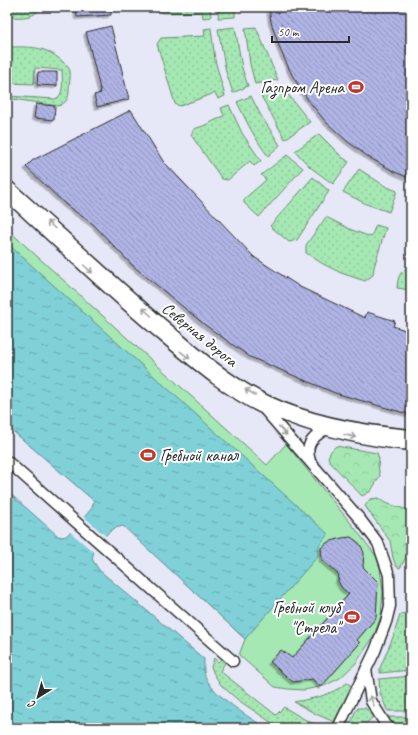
<svg xmlns="http://www.w3.org/2000/svg" width="418" height="735" font-family="Caveat,sans-serif">
  <style>
    .grass { fill: url(#grass-dots); stroke: #688a6f }
    .forest { fill: url(#forest-crowns); stroke: #688a6f }
    .garden { fill: #a5e8b3; stroke: #688a6f }
    .water { fill: url(#water-ripples); stroke: #5d8f92 }
    .pier { fill: #e7e8f7 }
    .building { fill: url(#building-back-hatch); stroke: #2b2b2b; filter: url(#shadow) }
    .lines { fill: none; stroke-linecap: round; stroke-linejoin: round }
    .minor-casing { stroke: #2b2b2b; stroke-width: 13 }
    .minor { stroke: #fff; stroke-width: 10 }
    .oneway { stroke: #a0a0a0 }
    .labels { text-anchor: middle; stroke-width: 4; stroke-linejoin: round; paint-order: stroke }
    .poi-label { font-size: 17px; fill: #2b2b2b; stroke: #fff; text-anchor: end }
    .street-label { font-size: 17px; fill: #2b2b2b; stroke: #fff }
  </style>
  <defs>
    <pattern id="grass-dots" width="8" height="8" patternUnits="userSpaceOnUse"><rect width="8" height="8" fill="#a5e8b3"/><path d="M2 2h.1M6 6h.1" fill="none" stroke="#8ec79a" stroke-width="1.8" stroke-linecap="round"/></pattern>
    <pattern id="forest-crowns" width="20" height="18" patternUnits="userSpaceOnUse"><rect width="20" height="18" fill="#a5e8b3"/><path d="M2 6a3 3 0 1 1 6 0M12 15a3 3 0 1 1 6 0" fill="none" stroke="#8ec79a"/></pattern>
    <pattern id="water-ripples" width="26" height="14" patternUnits="userSpaceOnUse"><rect width="26" height="14" fill="#7fd1d7"/><path d="M2 4q2-2 4 0t4 0M15 11q2-2 4 0t4 0" fill="none" stroke="#68aaaf"/></pattern>
    <pattern id="building-back-hatch" width="6" height="6" patternUnits="userSpaceOnUse"><rect width="6" height="6" fill="#b0b4e5"/><path d="M-1 5l2 2M0 0l6 6M5-1l2 2" fill="none" stroke="#8f93ba"/></pattern>
    <filter id="shadow"><feDropShadow dx="-2.5" dy="2.5" stdDeviation="0" flood-color="#0004"/></filter>
  </defs>
  <rect width="100%" height="100%" fill="#e7e8f7"/>
  <filter id="ink" filterUnits="userSpaceOnUse"><feTurbulence type="fractalNoise" baseFrequency=".025" numOctaves="2"/><feDisplacementMap in="SourceGraphic" scale="8" xChannelSelector="R" yChannelSelector="G"/><feConvolveMatrix kernelMatrix="1 2 1 2 8 2 1 2 1" color-interpolation-filters="sRGB"/></filter>
  <g filter="url(#ink)">
    <path class="grass" d="M7,7H37V12C30,19 16,17 7,17Z
      M155,7H210L211,17L203,18L202,12L162,13L156,10Z
      M219,7H235V17L218,18Z
      M235,27L242,68L248,86L233,93L226,72L218,29Z
      M256,27L278,80L255,84L250,64L245,28Z
      M211,28L215,60L225,96L218,99L215,93L180,106L175,104L157,44L161,38L205,36L204,29Z
      M7,47C30,47 44,45 62,61C65,64 69,67 70,71C71,76 69,84 69,90C69,98 67,103 58,106L7,98V96L55,99C65,96 62,79 62,70L35,68L34,84L7,83Z
      M283,88L310,122L285,139L260,94Z
      M251,96L260,114L280,145L268,156C255,139 246,121 237,102Z
      M229,105L242,133L261,161L254,166L250,161L228,180L222,179L191,135L194,129L203,126L224,116L221,108Z
      M319,134L342,157L349,162L333,184L310,167L295,151Z
      M287,155L303,168L259,217L244,203V199L266,180L261,175Z
      M359,169L385,186L397,191L389,212L366,204L343,192Z
      M313,177L329,191L297,240L289,242L270,226Z
      M326,217L352,230L371,237L376,225L386,228L374,267L373,275L365,281L341,273L323,264L306,253V245Z
      M409,267H411V284L410,290L397,288C398,277 399,272 409,267Z
      M405,613L408,617L411,670L380,673V668L393,637L400,615L401,614Z
      M214,658L218,662L222,658L226,661L220,671L276,715L284,707L302,718L322,728H280L278,727L238,700L221,685L214,674L211,667Z
      M411,676V711H389L387,710L380,693L379,679Z
      M347,683L352,686L334,722L316,714L294,702C315,698 329,696 347,683Z
      M358,708H365C368,710 372,713 372,718L361,728H350V726L355,712Z
      M386,717H411V728C398,728 395,728 386,717Z"/>
    <path class="forest" d="M336,446L377,453L379,459L378,466L380,476L371,491L362,496L330,462L328,457L331,451Z
      M378,498L385,503L408,510C409,516 409,524 411,528V554H408L400,568L396,566L393,558L390,541L365,506L370,499Z"/>
    <path class="garden" d="M7,229L267,465L286,444L354,527L376,556L380,568L383,592L381,616L374,636L356,663L340,678L324,686L304,690L288,689L275,687L239,655L245,639L123,525L7,426Z"/>
    <path class="water" d="M7,243L328,534C322,542 317,545 318,556L245,639L123,526L115,528L108,533L95,547L92,559L99,570L204,659C204,666 203,672 206,678C213,695 250,718 266,728H7V491L58,536L62,537L66,536L74,529L92,508L94,501L7,426Z"/>
    <path class="pier" d="M83,516L107,537L97,548L96,554L69,531Z"/>
    <path class="building" d="M76,7H111V15L77,17Z
      M269,7H411V179L395,172L370,158L347,141L326,122L308,100L292,75L280,49L271,22Z
      M111,26L129,99L97,107L94,95L101,93L86,32Z
      M38,72H57V86L37,85Z
      M36,104L55,106L54,120L34,118Z
      M131,110L163,161L254,257L300,287L365,318L367,312L395,321L393,326L411,332V415L335,393L250,357L205,325L132,265L93,224L66,205L26,167L33,160Z
      M351,537L359,543L362,548L364,553L363,567L378,582L376,618L357,640L360,643L321,687L312,679L293,682L270,662L281,650L292,658L349,594L342,588L338,581L339,575L322,560L321,548L328,542L342,538Z"/>
    <g class="lines">
      <g class="minor-casing">
        <path id="minor" d="M7,185C61,233 114,284 169,330C199,356 231,384 267,401C309,421 365,431 411,435
          M7,195C59,243 110,292 164,337C194,362 227,391 262,408C269,411 277,414 285,416C326,432 367,441 411,445
          M264,409L359,518L378,543L389,575L390,606L386,622L375,651L338,728
          M7,461L233,661
          M310,461C305,445 311,439 324,430L325,426
          M366,669L371,701L386,725L390,728"/>
      </g>
      <use href="#minor" class="minor"/>
    </g>
    <defs><path id="oneway-shaft" d="M-6 0H5M1.5-3L5.5 0L1.5 3" fill="none" stroke-width="1.6" stroke-linecap="round" stroke-linejoin="round"/></defs>
    <g class="oneway">
      <use href="#oneway-shaft" transform="translate(51 225) rotate(-138)"/>
      <use href="#oneway-shaft" transform="translate(88 269) rotate(42)"/>
      <use href="#oneway-shaft" transform="translate(147 312) rotate(-138)"/>
      <use href="#oneway-shaft" transform="translate(185 355) rotate(38)"/>
      <use href="#oneway-shaft" transform="translate(250 392) rotate(-150)"/>
      <use href="#oneway-shaft" transform="translate(283 431) rotate(48)"/>
      <use href="#oneway-shaft" transform="translate(350 436) rotate(13)"/>
      <use href="#oneway-shaft" transform="translate(372 701) rotate(-112)"/>
    </g>
  </g>
  <defs>
    <g id="stadium-bare" transform="scale(1.2)"><path d="M0-5a6.5 5 0 1 0 0 10a6.5 5 0 1 0 0-10ZM-3.5-1.8h7v3.6h-7Z" fill="#c8321e" stroke="#fff" stroke-width="2.5" paint-order="stroke"/></g>
  </defs>
  <g fill-rule="evenodd">
    <use href="#stadium-bare" x="356" y="87"/>
    <use href="#stadium-bare" x="148" y="455"/>
    <use href="#stadium-bare" x="352" y="617"/>
  </g>
  <g class="labels">
    <g class="poi-label">
      <text x="344" y="93">Газпром Арена</text>
      <text x="160" y="461" text-anchor="start">Гребной канал</text>
      <text x="340" y="613">Гребной клуб<tspan x="340" dy="20">"Стрела"</tspan></text>
    </g>
    <g class="street-label">
      <text transform="translate(200 334) rotate(39)" y="6">Северная дорога</text>
    </g>
  </g>
  <rect width="418" height="735" fill="none" stroke="#fff" stroke-width="24"/>
  <rect x="12" y="12" width="394" height="711" fill="none" stroke="#2b2b2b" stroke-width="1.5" filter="url(#ink)"/>
  <g transform="translate(38 697) rotate(217)" stroke="#ffffff" stroke-width="3" paint-order="stroke">
  <path d="M0-3L7 15L0 10L-7 15Z" fill="#2b2b2b"/>
  <text y="-6" font-size="11" font-weight="bold" text-anchor="middle" fill="#2b2b2b">С</text>
  </g>
  <path d="M272 36v6h77v-6" fill="none" stroke="#2b2b2b" stroke-width="2"/>
  <text x="278" y="36" font-size="12" fill="#2b2b2b" stroke="#ffffff" stroke-width="3" paint-order="stroke">50 m</text>
</svg>
